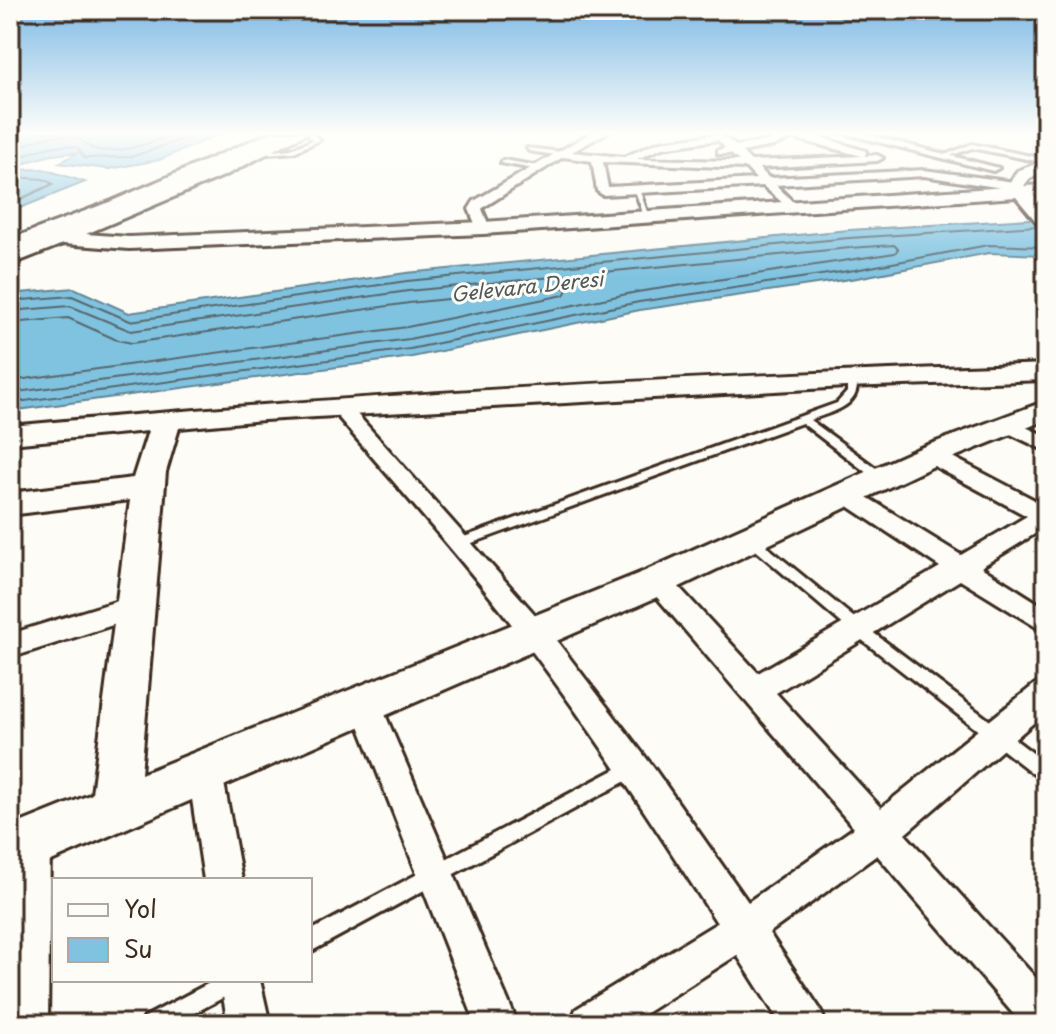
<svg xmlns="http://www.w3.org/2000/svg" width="1056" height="1034" font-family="'Playpen Sans',sans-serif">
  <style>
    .water { fill: #80c3e1; stroke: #648693; stroke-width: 2 }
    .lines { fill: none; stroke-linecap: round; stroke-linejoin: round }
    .shore { stroke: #57676c; stroke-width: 2 }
    .lane-casing { stroke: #3b2a1e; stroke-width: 6 }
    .street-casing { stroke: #3b2a1e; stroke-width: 6 }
    .secondary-casing { stroke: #3b2a1e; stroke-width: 6 }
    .highway-casing { stroke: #3b2a1e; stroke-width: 6 }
    .lane { fill: #fdfcf7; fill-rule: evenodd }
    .street { fill: #fdfcf7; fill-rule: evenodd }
    .secondary { fill: #fdfcf7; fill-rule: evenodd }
    .highway { fill: #fdfcf7; fill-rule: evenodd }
    .labels { text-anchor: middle; stroke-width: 6; stroke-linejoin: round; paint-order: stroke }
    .far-water-label { font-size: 20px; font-style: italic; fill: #505858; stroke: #fdfcf7 }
  </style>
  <rect width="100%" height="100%" fill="#fdfcf7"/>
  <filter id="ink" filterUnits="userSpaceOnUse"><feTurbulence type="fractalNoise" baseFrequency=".0125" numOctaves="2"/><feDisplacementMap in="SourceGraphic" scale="16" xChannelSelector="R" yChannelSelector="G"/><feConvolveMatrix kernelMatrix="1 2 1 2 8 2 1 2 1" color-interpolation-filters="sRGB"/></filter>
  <g filter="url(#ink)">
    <path class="water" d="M10,132H225L159,160L109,169L59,163L77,153C55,153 31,159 12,170L43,169L85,182L10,212Z
      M1046,218V255L989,253L857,278L640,310L412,357L10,411V294L74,288L129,313L406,273L849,230Z"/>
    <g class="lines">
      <path class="shore" d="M10,151C30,142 55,130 77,138C83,140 86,146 92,148C114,157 158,141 178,132
        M10,162C31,152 55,141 78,148L84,158L131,157L204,132
        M10,177L43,179L53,184L10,204
        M10,301L72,296L130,321L407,281L849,238L1038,226
        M10,311L70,306L131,331L408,291L850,248L894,245L898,249L895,253L637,292L409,339L10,393
        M10,323L68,318L117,340L132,343L409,303L563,287L567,290L564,295L407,327L10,381
        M10,403L410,349L639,302L855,270L988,245L1046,247"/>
      <g class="lane-casing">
        <path id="lane" d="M306,132H311L320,140L294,152L265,154L262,152L291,149L313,140Z
          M972,144L1046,159V163L972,148L947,157L942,156Z
          M527,148L562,152L565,154L562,156L529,151Z
          M503,160L539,166L542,168L539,170L501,163Z
          M634,188L639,189L649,217L644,216Z
          M846,376L857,385C857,408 828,413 810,420L884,474L886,477L884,480H876L802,423L461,547H453L451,544L453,541L837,403L847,392V386L841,379Z
          M749,534L753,535L863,625L1046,763V781L1040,779L853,633L745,541L743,538L745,535Z
          M631,761L637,763L639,769L637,775L310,952V931Z
          M215,980H246L243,987L174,1024H141L145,1017Z"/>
      </g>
      <g class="street-casing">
        <path id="street" d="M592,132H608L572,152L624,157L659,142L720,134L736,146L767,141L789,132H804L866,151L865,156L877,155L883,158L877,161L759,168L769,178L924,170L1015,182L1021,186L1015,190L924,176L776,185L798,207L792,211L763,186L603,195L597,191L592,161L563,157L484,207L482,209L490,228L478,231L469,209L474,201ZM793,138L858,155L861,156L751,161L742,152L773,146ZM718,140L725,148L718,150V154H731L739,161L637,159L662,148ZM603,162L746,168L756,179L608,187Z
          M839,132H858L999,168L993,171Z
          M345,402L352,404L356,413L546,627L653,767L748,902L854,828L649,588L645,581L649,574L658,571L667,574L758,673L940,567L836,498L832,493L836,488H852L961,555L1027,516L923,460L920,455L923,450H939L1046,506V527L981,567L1046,608V633L960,580L776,693L881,808L1035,684L1046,680V712L905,834L1046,989V1024H1022L877,855L769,933L820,1009L826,1024H781L737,955L629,1024H570L576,1009L717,923C649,817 580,712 503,613C451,546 394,483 339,418L335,408Z
          M1007,419L1046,436V451L1000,429L997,425Z
          M134,596L144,599L148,607L144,615L10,658V634Z
          M366,691L377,695L381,705L518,1024H476L351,705L355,695Z
          M205,756L217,761L222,772L242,880H204L188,772L193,761Z
          M32,825L45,830L50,843L48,1024H10L14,843L19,830Z
          M220,980H260L270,1024H228Z"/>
      </g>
      <g class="secondary-casing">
        <path id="secondary" d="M290,132H309L226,175L86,234L129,237L483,222L1007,187L1017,171L1046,160V171L1029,179L1024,186L1046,185V195L1034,196L1046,210V227L1039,225L1016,197L483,234L129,249L63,244L10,265V252L214,169Z
          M1046,364V380L846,387L264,420L179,428L166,472L141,774L645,571L920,448L1046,401V420L942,462L671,591L10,879V827L92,794L130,500L10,515V493L133,478L148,431L10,444V426C355,394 700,376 1046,364Z"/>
      </g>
      <g class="highway-casing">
        <path id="highway" d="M272,132H297L128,211L10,256V239L112,201Z"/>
      </g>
      <use href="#lane" class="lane"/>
      <use href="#street" class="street"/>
      <use href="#secondary" class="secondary"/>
      <use href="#highway" class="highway"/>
    </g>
  </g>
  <linearGradient id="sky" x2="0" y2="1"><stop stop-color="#7ebae5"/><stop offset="0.48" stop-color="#fefefb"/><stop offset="1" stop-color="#fefefb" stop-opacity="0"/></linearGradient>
  <rect width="1056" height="277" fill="url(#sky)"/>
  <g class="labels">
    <g class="far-water-label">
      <text transform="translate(527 287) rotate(-6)" y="7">Gelevara Deresi</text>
    </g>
  </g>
  <rect width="1056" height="1034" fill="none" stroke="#fdfcf7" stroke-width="40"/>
  <rect x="20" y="20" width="1016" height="994" fill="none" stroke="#3b2a1e" stroke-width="3" filter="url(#ink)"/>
  <rect x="52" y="878" width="260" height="104" fill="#fdfcf7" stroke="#afa8a0" stroke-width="2"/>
  <rect x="68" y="904" width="40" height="12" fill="#fdfcf7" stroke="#afa8a0" stroke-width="2"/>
  <text x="124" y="918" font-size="24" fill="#3b2a1e">Yol</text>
  <rect x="68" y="938" width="40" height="24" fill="#80c3e1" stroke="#afa8a0" stroke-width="2"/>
  <text x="124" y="958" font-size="24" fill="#3b2a1e">Su</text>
</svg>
